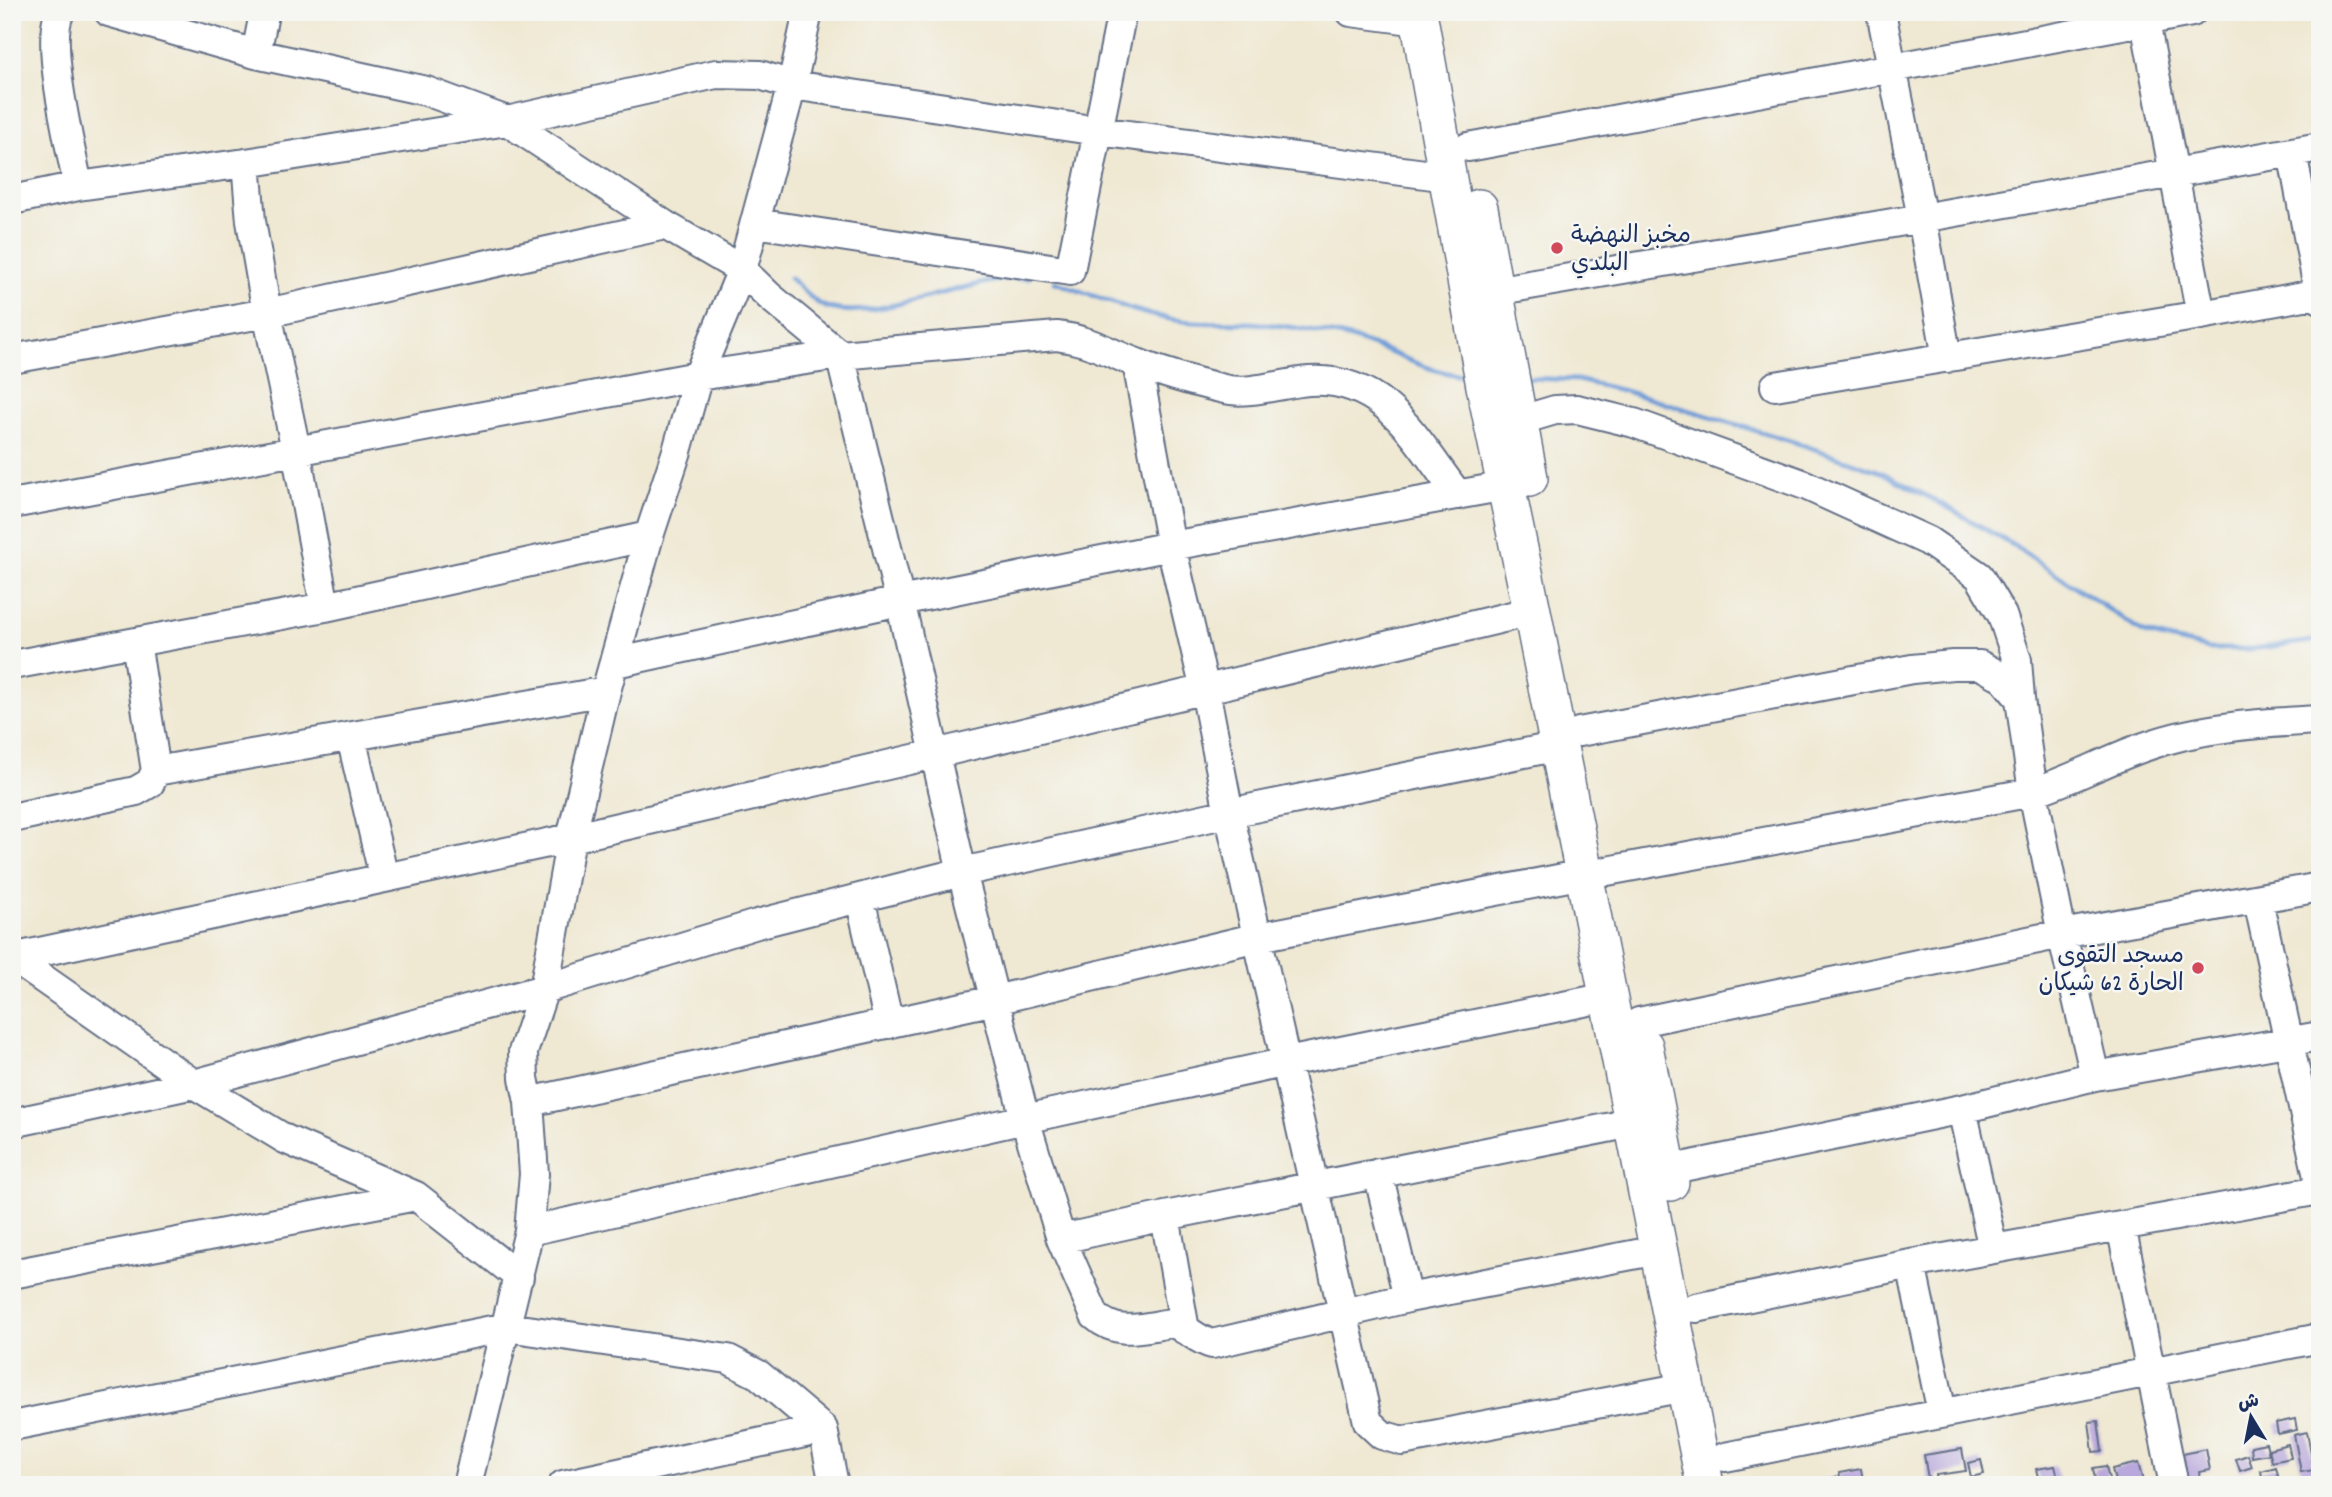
<svg xmlns="http://www.w3.org/2000/svg" width="2332" height="1497" font-family="Dekko,'Playpen Sans Arabic',sans-serif">
  <style>
    .lines { fill: none; stroke-linecap: round; stroke-linejoin: round }
    .stream { stroke: #6f9cd7; stroke-width: 5 }
    .building { fill: #b9a8dc }
    .minor-casing { stroke: #657087; stroke-width: 32 }
    .major-casing { stroke: #657087; stroke-width: 40 }
    .minor { stroke: #fff; stroke-width: 28 }
    .major { stroke: #fff; stroke-width: 37 }
    .poi-dot { fill: #d1495b; stroke: #f6f6f2; stroke-width: 2.5 }
    .labels { text-anchor: middle; stroke-width: 5; stroke-linejoin: round; paint-order: stroke }
    .poi-label { font-size: 24px; fill: #1b2f5e; stroke: #f6f6f2; text-anchor: start }
  </style>
  <rect width="100%" height="100%" fill="#f6f6f2"/>
  <filter id="ink" filterUnits="userSpaceOnUse"><feTurbulence type="fractalNoise" baseFrequency=".0143" numOctaves="2"/><feDisplacementMap in="SourceGraphic" scale="14" xChannelSelector="R" yChannelSelector="G"/><feConvolveMatrix kernelMatrix="1 2 1 2 8 2 1 2 1" color-interpolation-filters="sRGB"/></filter>
  <filter id="wash" filterUnits="userSpaceOnUse"><feTurbulence type="fractalNoise" baseFrequency=".00686" numOctaves="4" result="noise"/><feDisplacementMap in="SourceGraphic" scale="28" xChannelSelector="R" yChannelSelector="G"/><feGaussianBlur stdDeviation="1.57" result="paint"/><feColorMatrix in="noise" values="0 0 0 0 0 0 0 0 0 0 0 0 0 0 0 0 0 1.4 0 .05"/><feComposite in="paint" operator="in"/></filter>
  <g filter="url(#wash)">
    <rect width="100%" height="100%" fill="#efe8d2"/>
    <g class="lines">
      <path class="stream" d="M790,278C799,286 808,296 818,303C860,331 973,274 1028,278
        M1055,282C1096,296 1138,315 1182,321C1205,324 1229,322 1252,323C1281,325 1313,330 1342,336C1385,345 1424,374 1468,376
        M1524,378L1577,380L1625,391L1797,443L1881,472L1942,504L2011,544L2144,633L2209,649H2251L2320,640"/>
    </g>
    <g id="blocks">
      <path class="building" d="M2295,1419L2297,1430L2278,1434L2276,1423Z
        M2098,1421L2102,1451L2093,1452L2089,1422Z
        M2307,1432L2314,1470L2301,1472L2294,1435Z
        M2266,1443L2269,1454L2252,1457L2251,1446Z
        M2288,1444L2291,1458L2272,1462L2269,1449Z
        M1962,1449L1966,1471L1936,1475L1937,1485H1929L1924,1455Z
        M2206,1449L2210,1470L2199,1472L2201,1485H2189L2183,1454Z
        M2248,1455L2252,1467L2240,1471L2236,1459Z
        M1981,1460L1984,1474L1971,1477L1968,1463Z
        M2138,1463L2144,1485H2116L2112,1469Z
        M2055,1466L2060,1485H2040L2036,1469Z
        M2106,1466L2110,1483L2096,1485L2093,1468Z
        M2276,1467L2279,1479L2263,1483L2261,1471Z
        M1861,1469L1864,1485H1842L1839,1473Z
        M1836,1477L1837,1485H1803V1484Z"/>
    </g>
  </g>
  <g filter="url(#ink)">
    <use href="#blocks" fill-opacity="0" stroke="#657087" stroke-width="2"/>
    <g class="lines">
      <g class="minor-casing">
        <path id="minor" d="M60,12C44,41 71,149 78,186
          M109,12L256,54L426,91L507,121L665,225L742,270L769,296L840,355L1057,336C1090,340 1107,352 1137,363C1165,374 1195,382 1224,389C1248,395 1283,383 1309,381C1386,376 1417,442 1458,495
          M1351,12L1419,21
          M1881,12L1922,218L1947,358
          M2145,22L2201,315
          M256,54L264,14
          M1468,147L2192,12
          M2292,152L2320,299
          M246,163L251,221L267,313L296,450L325,607
          M12,200L78,186L246,163L507,121L716,74L760,75L792,85L1098,131L1448,177
          M755,223L1070,271L1122,12
          M1494,291L1922,218L2320,147
          M12,359L267,313L665,225
          M1137,363L1171,546L1205,690L1229,813L1368,1422L1382,1435L1402,1441L1685,1387
          M1775,386L2201,315L2320,293
          M1518,421L1555,410L1577,409L1634,423L1805,485L1928,541L1979,576L2002,615L2017,660L2020,699
          M12,504L698,376L840,355L900,601L962,872L1025,1119L1061,1239L1095,1316C1119,1337 1142,1327 1172,1323C1186,1327 1196,1340 1212,1344L1408,1298L1658,1250
          M615,663L900,601L1171,546L1506,486
          M12,665L325,607L649,536
          M1579,732L1912,669L1953,665H1980L2002,677L2020,699L2033,792L2062,934L2095,1076
          M351,737L384,878
          M156,771L606,691
          M12,818L136,791L150,783L156,771L136,642
          M1607,871L2033,792C2072,780 2106,760 2144,747C2199,727 2261,723 2320,720
          M860,898L889,1024
          M2258,900L2320,1186
          M12,957L194,1084L285,1139L416,1196L519,1277
          M12,958L571,838L935,754L1532,611
          M1639,1022L2062,934L2320,887
          M529,1102L995,1000L1258,937L1584,874
          M1962,1109L1993,1249
          M12,1123L194,1084L544,989L757,924L962,872L1229,813L1559,746
          M1668,1170L1962,1109L2095,1076L2320,1036
          M1378,1173L1408,1298
          M1165,1216L1185,1330
          M2121,1226L2174,1485
          M529,1231L1025,1119L1287,1062L1608,997
          M1061,1239L1165,1216L1632,1123
          M1911,1264L1942,1413
          M12,1274L416,1196
          M1696,1308L1911,1264L2320,1190
          M12,1426L507,1327L728,1359L759,1375L823,1429L834,1485
          M1725,1457L2320,1338
          M467,1485L529,1231L534,1174L529,1102L524,1078L523,1052L544,989L571,838L606,691L649,536L677,451L698,376L742,270L792,85L808,12
          M563,1485L823,1429"/>
      </g>
      <g class="major-casing">
        <path id="major" d="M1418,12L1485,386L1532,611L1705,1485
          M1479,208L1529,478
          M1644,1046L1670,1182"/>
      </g>
      <use href="#minor" class="minor"/>
      <use href="#major" class="major"/>
    </g>
  </g>
  <g class="poi-dot">
    <circle cx="1557" cy="248" r="7"/>
    <circle cx="2198" cy="968" r="7"/>
  </g>
  <g class="labels">
    <g class="poi-label">
      <text x="1571" y="242">مخبز النهضة<tspan x="1571" dy="28">البلدي</tspan></text>
      <text x="2184" y="962" text-anchor="end">مسجد التقوى<tspan x="2184" dy="28">الحارة 62 شيكان</tspan></text>
    </g>
  </g>
  <rect width="2332" height="1497" fill="none" stroke="#f6f6f2" stroke-width="42"/>
  <g transform="translate(2251 1417) rotate(350)" stroke="#f6f6f2" stroke-width="5" paint-order="stroke">
  <path d="M0-5L12 26L0 18L-12 26Z" fill="#1b2f5e"/>
  <text y="-10" font-size="19" font-weight="bold" text-anchor="middle" fill="#1b2f5e">ش</text>
  </g>
</svg>
